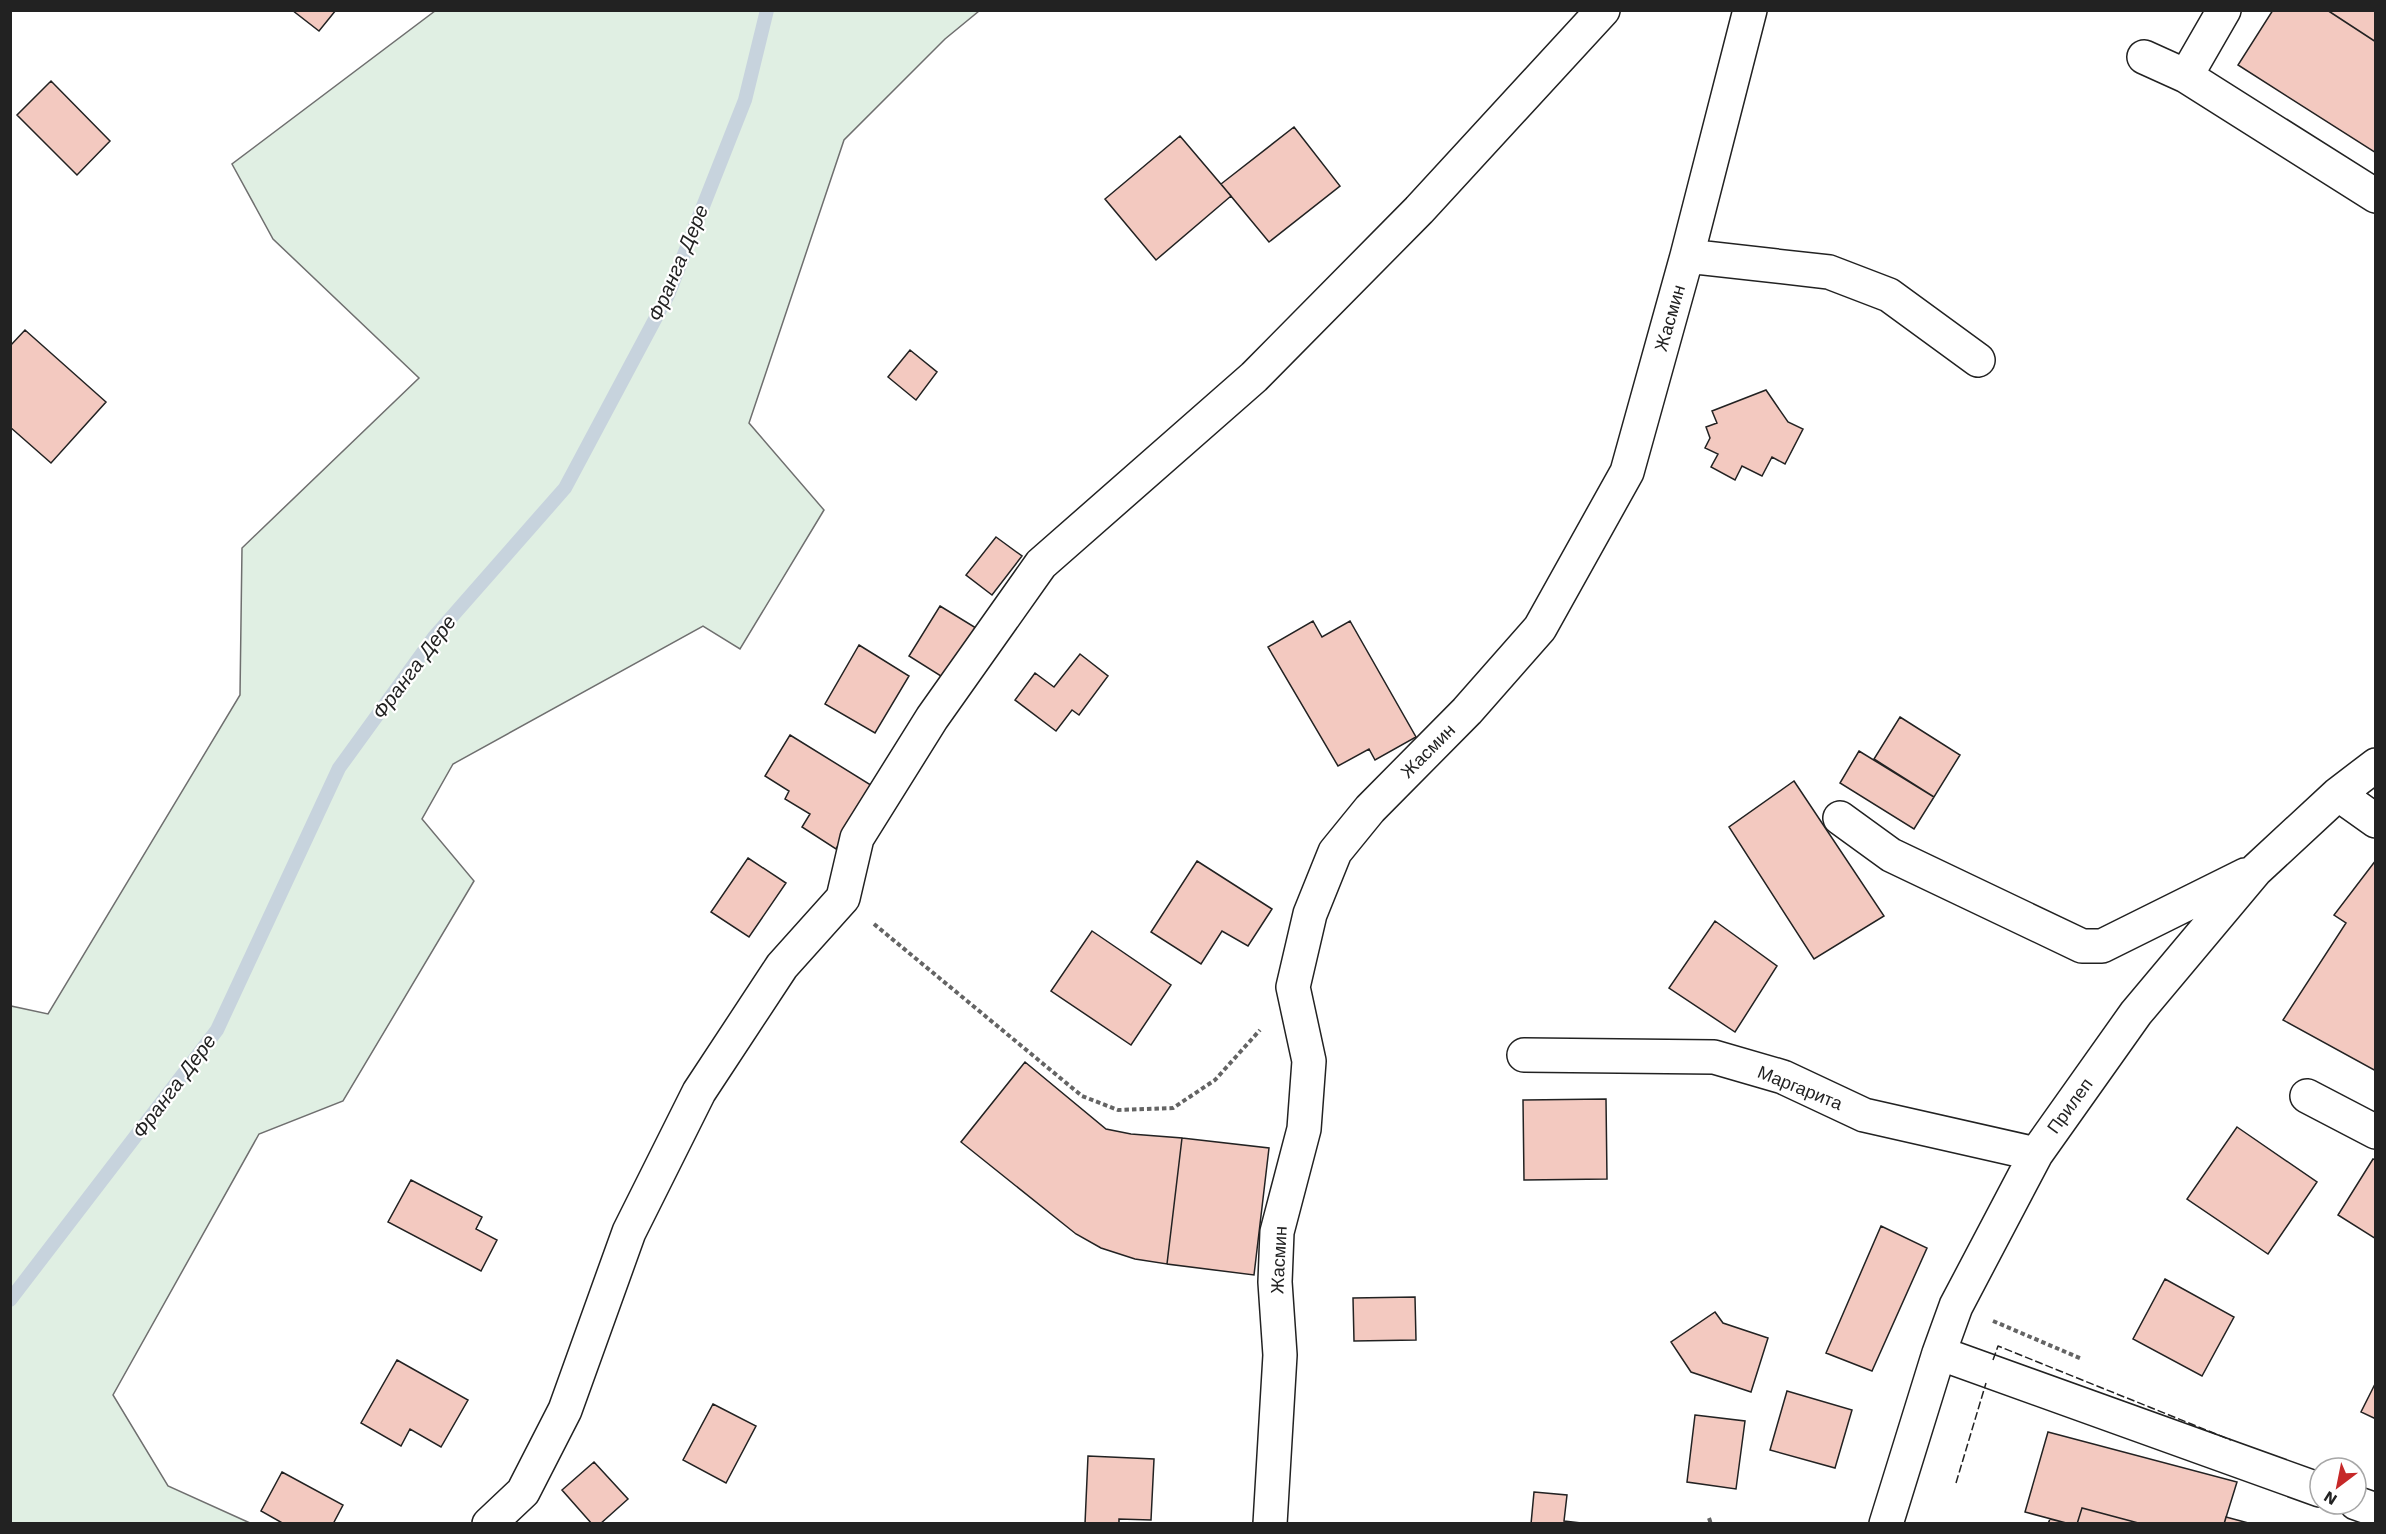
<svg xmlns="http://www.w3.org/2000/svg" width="2386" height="1534" font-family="'Work Sans',sans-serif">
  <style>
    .green { fill: #e0efe3; stroke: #6f6f6f; stroke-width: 1.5 }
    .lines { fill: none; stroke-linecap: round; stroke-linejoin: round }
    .stream { stroke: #c7d3dd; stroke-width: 14 }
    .building { fill: #f3c9c0; stroke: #222; stroke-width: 1.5 }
    .minor-casing { stroke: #222; stroke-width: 36 }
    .path { stroke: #646464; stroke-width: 4; stroke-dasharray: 4.5 3; stroke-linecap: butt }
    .minor { stroke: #fff; stroke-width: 33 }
    .fence { stroke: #222; stroke-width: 1.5; stroke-dasharray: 8 3; stroke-linecap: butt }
    .labels { text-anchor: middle; stroke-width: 4.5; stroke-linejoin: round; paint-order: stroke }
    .street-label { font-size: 18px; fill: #222; stroke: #fff }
    .water-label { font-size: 20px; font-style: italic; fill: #222; stroke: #fff }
  </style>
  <rect width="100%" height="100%" fill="#fff"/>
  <path class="green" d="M435,11H979L945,39L844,140L749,423L824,510L740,649L703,626L453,764L422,819L474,881L343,1101L259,1134L113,1395L168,1486L250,1523H11V1006L48,1014L240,695L242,548L419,378L273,239L232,164Z"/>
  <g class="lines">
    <path class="stream" d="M10,1300L217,1030L339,768L434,637L565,488L668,295L745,100L767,10"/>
  </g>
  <path class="building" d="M292,10H336L319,31Z
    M2273,10H2327L2376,42V153L2238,65Z
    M2327,10H2376V42Z
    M51,81L110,141L77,175L17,115Z
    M1294,127L1340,186L1269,242L1221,184Z
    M1180,136L1231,196L1156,260L1105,199Z
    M25,330L106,402L51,463L10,427V346Z
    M910,350L937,372L916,400L888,377Z
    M1766,390L1788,422L1803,429L1785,464L1772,457L1762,476L1742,466L1735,480L1711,467L1718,454L1705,448L1710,438L1706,427L1717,423L1712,411Z
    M996,537L1022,556L992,595L966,575Z
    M940,606L976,628L944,678L909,656Z
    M1313,621L1322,637L1350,621L1416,737L1375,760L1369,749L1338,766L1268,647Z
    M859,645L909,676L875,733L825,704Z
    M1080,654L1108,676L1079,715L1072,710L1056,731L1015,700L1035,673L1054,687Z
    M1900,717L1960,755L1934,797L1874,759Z
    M790,735L874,787L836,849L802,827L810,814L785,799L789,791L765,776Z
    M1859,751L1934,797L1914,829L1840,783Z
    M1794,781L1884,916L1814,959L1729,827Z
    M748,858L786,883L749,937L711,912Z
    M2376,860V1071L2283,1020L2346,923L2334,915Z
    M1197,861L1272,909L1248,946L1222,931L1201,964L1151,932Z
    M1715,921L1777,966L1735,1032L1669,988Z
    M1092,931L1171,985L1131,1045L1051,991Z
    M1025,1062L1106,1129L1131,1134L1182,1138L1167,1264L1135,1259L1101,1248L1076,1234L961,1142Z
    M1606,1099L1607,1179L1524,1180L1523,1100Z
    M2237,1127L2317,1182L2268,1254L2187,1199Z
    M1182,1138L1269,1148L1254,1275L1167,1264Z
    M2373,1159L2376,1160V1239L2338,1215Z
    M411,1180L482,1217L476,1229L497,1240L481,1271L388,1222Z
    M1881,1226L1927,1248L1872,1371L1826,1353Z
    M2165,1279L2234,1317L2202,1376L2133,1339Z
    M1415,1297L1416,1340L1354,1341L1353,1298Z
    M1715,1312L1723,1323L1768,1338L1751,1392L1691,1372L1671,1342Z
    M397,1360L468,1400L441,1447L410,1429L401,1446L361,1423Z
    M2376,1382V1419L2361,1412Z
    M1787,1391L1852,1410L1835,1468L1770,1450Z
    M713,1404L756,1426L726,1483L683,1460Z
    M1695,1415L1745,1421L1736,1489L1687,1482Z
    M2048,1432L2237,1482L2224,1524H2142L2082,1508L2077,1524H2070L2025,1512Z
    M1088,1456L1154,1459L1151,1520L1119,1519V1524H1085Z
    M594,1462L628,1499L600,1524H592L562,1490Z
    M282,1472L343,1505L333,1524H284L261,1511Z
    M1534,1492L1567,1495L1564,1521L1590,1524H1531Z
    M2082,1508L2142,1524H2077Z
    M2226,1517L2252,1524H2224Z
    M2050,1519L2070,1524H2048Z"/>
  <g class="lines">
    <g class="minor-casing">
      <path id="minor" d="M2144,57L2186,76L2376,196
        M2186,76L2224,10
        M1687,256L1829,272L1889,295L1978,360
        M2338,794L2376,821
        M1840,818L1891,855L2082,946H2102L2245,875
        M1524,1055L1714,1057L1783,1077L1864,1115L2036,1154
        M2307,1096L2376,1132
        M1939,1353L2320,1490
        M2356,1503L2376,1510
        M489,1524L523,1492L565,1410L629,1232L699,1092L782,966L843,898L857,838L932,718L1041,564L1254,377L1419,210L1603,10
        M1270,1524L1280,1355L1275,1282L1277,1232L1304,1129L1309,1061L1293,987L1310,914L1335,852L1370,809L1467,711L1540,628L1627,472L1687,256L1750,10
        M1886,1524L1939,1353L1956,1306L2036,1154L2136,1013L2256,870L2338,794L2376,765"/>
    </g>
    <path class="path" d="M874,924L1082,1096L1118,1110L1173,1108L1215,1080L1260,1030
      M1993,1321L2082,1359
      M1709,1518L1711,1524"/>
    <use href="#minor" class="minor"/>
    <path class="fence" d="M1993,1360L1998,1346L2231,1440
      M1956,1483L1986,1383"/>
  </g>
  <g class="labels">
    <g class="street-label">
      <text transform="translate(1670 318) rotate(-74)" y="6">Жасмин</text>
      <text transform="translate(1428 751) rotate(-45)" y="6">Жасмин</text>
      <text transform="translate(1800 1088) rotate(22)" y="6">Маргарита</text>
      <text transform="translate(2070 1106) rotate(-54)" y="6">Прилеп</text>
      <text transform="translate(1279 1260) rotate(-87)" y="6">Жасмин</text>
    </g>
    <g class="water-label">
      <text transform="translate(678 263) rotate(-67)" y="7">Франга Дере</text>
      <text transform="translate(414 667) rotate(-53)" y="7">Франга Дере</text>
      <text transform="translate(174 1086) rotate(-53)" y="7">Франга Дере</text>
    </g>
  </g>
  <rect width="2386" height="1534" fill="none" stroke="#222222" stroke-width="24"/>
  <g transform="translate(2338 1486) rotate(212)"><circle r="28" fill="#ffffff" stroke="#a7a7a7" stroke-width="1.5"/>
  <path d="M0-4.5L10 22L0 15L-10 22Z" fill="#c62828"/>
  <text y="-9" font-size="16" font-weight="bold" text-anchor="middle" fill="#222222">N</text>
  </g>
</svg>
